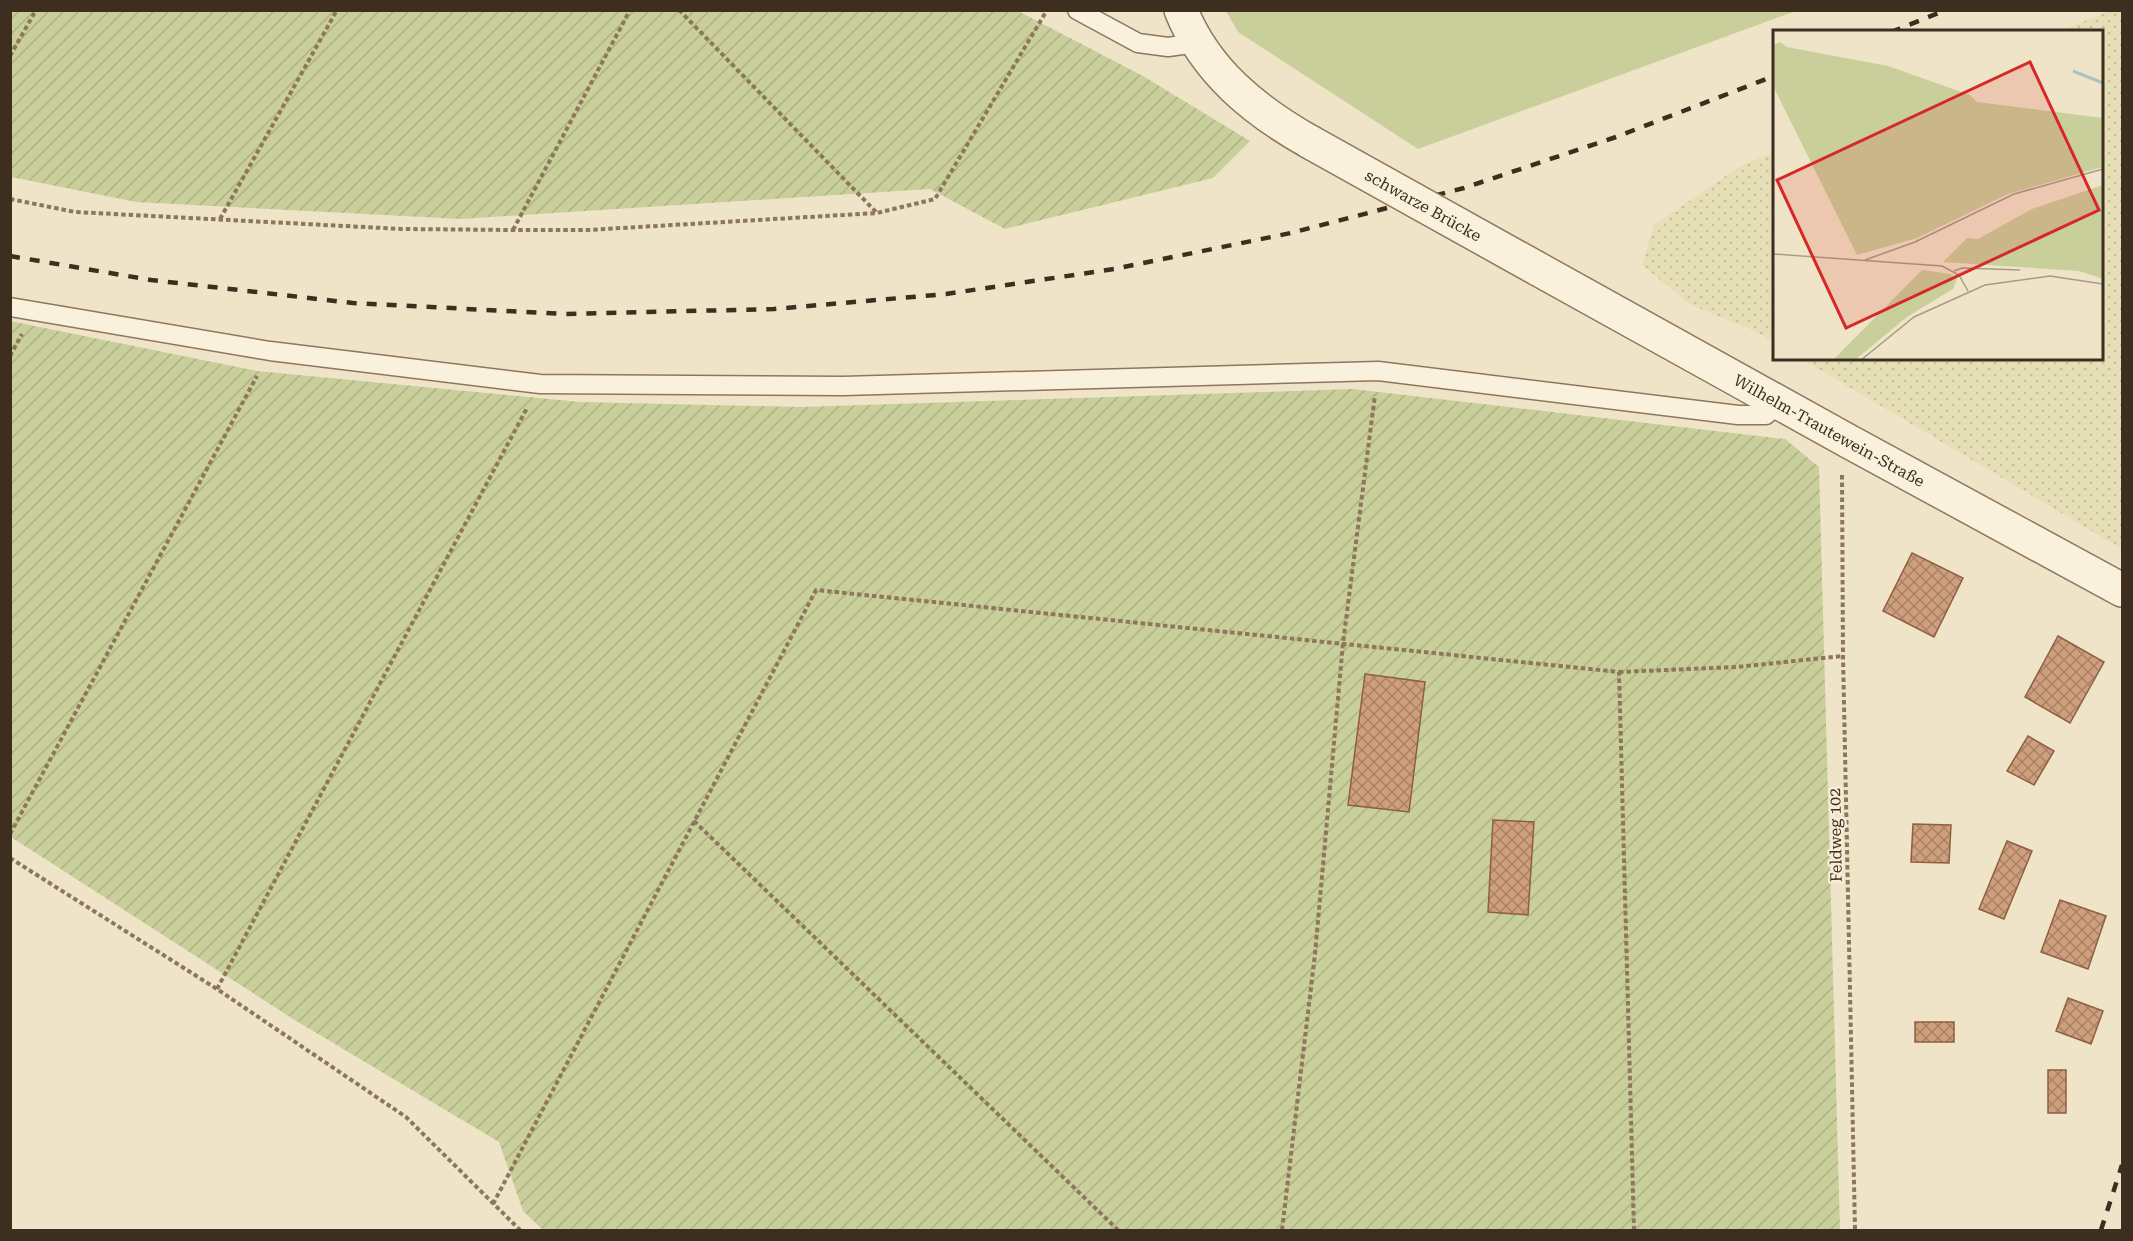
<svg xmlns="http://www.w3.org/2000/svg" width="2133" height="1241" font-family="'Roboto Serif',serif">
  <style>
    .farmland { fill: url(#farmland-dots) }
    .grass { fill: #c9cf9b }
    .garden { fill: url(#garden-furrows) }
    .building { fill: url(#building-cross-hatch); stroke: #8d5f41; stroke-width: 1.5 }
    .lines { fill: none; stroke-linecap: round; stroke-linejoin: round }
    .service-casing { stroke: #8d765c; stroke-width: 21 }
    .minor-casing { stroke: #8d765c; stroke-width: 36 }
    .path { stroke: #8d765c; stroke-width: 4; stroke-dasharray: 4.5 3; stroke-linecap: butt }
    .service { stroke: #faf1dc; stroke-width: 18 }
    .minor { stroke: #faf1dc; stroke-width: 33 }
    .rail { stroke: #3d2e20; stroke-width: 4.5; stroke-dasharray: 10 10; stroke-linecap: butt }
    .minor-bridge-casing { stroke: #8d765c; stroke-width: 36; stroke-linecap: butt }
    .minor-bridge { stroke: #faf1dc; stroke-width: 33 }
    .labels { text-anchor: middle; stroke-width: 4.5; stroke-linejoin: round; paint-order: stroke }
    .street-label { font-size: 16px; fill: #3d2e20; stroke: #f7eed8 }
    .inset-river { fill: none; stroke: #a9c4bc; stroke-width: 3 }
    .inset-road { fill: none; stroke: #a89b85; stroke-width: 1.5 }
    .view { fill: #d62828; fill-opacity: 0.15; stroke: #d62828; stroke-width: 3 }
    .inset-edge { fill: none; stroke: #3d2e20; stroke-width: 3 }
  </style>
  <defs>
    <pattern id="farmland-dots" width="8" height="8" patternUnits="userSpaceOnUse" patternTransform="scale(1.5)"><rect width="8" height="8" fill="#e6deb5"/><path d="M2 2h.1M6 6h.1" fill="none" stroke="#c6bf9b" stroke-width="1.8" stroke-linecap="round"/></pattern>
    <pattern id="garden-furrows" width="10" height="10" patternUnits="userSpaceOnUse" patternTransform="scale(1.5)"><rect width="10" height="10" fill="#c9cf9b"/><path d="M-1 1l2-2M0 10L10 0M9 11l2-2" fill="none" stroke="#aeb285"/></pattern>
    <pattern id="building-cross-hatch" width="8" height="8" patternUnits="userSpaceOnUse" patternTransform="scale(1.5)"><rect width="8" height="8" fill="#cf9f7d"/><path d="M0 0l8 8M0 8l8-8" fill="none" stroke="#a98266"/></pattern>
  </defs>
  <rect width="100%" height="100%" fill="#f0e4c8"/>
  <path class="farmland" d="M2110,11H2122V549L1802,359L2102,358V32L2059,31Z
    M1774,152V342L1755,331L1691,305L1642,265L1654,225L1739,167Z"/>
  <path class="grass" d="M1226,11H1796L1418,149L1238,32Z"/>
  <path class="garden" d="M10,11H1018L1143,76L1250,141L1213,178L1005,229L930,189L461,219L136,202L11,177Z
    M10,321L257,371L580,402L802,407L1353,389L1785,439L1819,467L1840,1230H543L523,1211L499,1142L293,1019L11,837Z"/>
  <path class="building" d="M1912,553L1963,578L1934,637L1883,611Z
    M2058,636L2104,662L2070,723L2025,697Z
    M1365,674L1425,682L1409,812L1348,805Z
    M2028,736L2054,751L2034,785L2007,771Z
    M1493,820L1534,822L1528,915L1488,912Z
    M1913,824L1951,825L1949,863L1911,862Z
    M2007,841L2032,851L2004,919L1979,909Z
    M2060,900L2106,916L2088,969L2041,952Z
    M2068,998L2103,1011L2091,1044L2056,1031Z
    M1915,1022H1954V1042H1915Z
    M2048,1070H2066V1113H2048Z"/>
  <g class="lines">
    <g class="service-casing">
      <path id="service" d="M1077,10L1138,43L1168,47L1197,43
        M10,307L270,351L540,384L843,386L1378,371L1738,415H1766L1780,403"/>
    </g>
    <g class="minor-casing">
      <g id="minor">
        <path d="M1181,10C1205,71 1255,111 1310,142"/>
        <path id="s1" d="M1538,269L1848,441L2122,590"/>
      </g>
    </g>
    <path class="path" d="M679,10L877,213
      M10,56L36,10
      M10,199L75,212L402,229L513,230H588L877,213L935,199L1047,10
      M220,219L337,10
      M513,230L630,10
      M10,356L22,334
      M1842,475L1843,656L1855,1230
      M1619,672L1736,667L1843,656
      M694,821L1118,1230
      M10,834L257,376
      M10,858L217,989L406,1117L520,1230
      M217,989L527,408
      M493,1204L816,590L1619,672L1634,1230
      M1282,1230L1315,954L1343,643L1375,395"/>
    <use href="#service" class="service"/>
    <use href="#minor" class="minor"/>
    <path class="rail" d="M1891,32L1946,10
      M10,256L151,280L353,303L565,314L774,309L946,294L1114,269L1291,233L1464,188L1616,137L1774,76
      M2101,1230L2122,1165"/>
    <g class="minor-bridge-casing">
      <g id="minor-bridge">
        <path id="s2" d="M1310,142L1538,269"/>
      </g>
    </g>
    <use href="#minor-bridge" class="minor-bridge"/>
  </g>
  <g class="labels">
    <g class="street-label">
      <text dy="6" stroke="none"><textPath href="#s2" startOffset="130">schwarze Brücke</textPath></text>
      <text dy="6" stroke="none"><textPath href="#s1" startOffset="333">Wilhelm-Trautewein-Straße</textPath></text>
      <text transform="translate(1835 835) rotate(-91)" y="6">Feldweg 102</text>
    </g>
  </g>
  <g transform="translate(1773 30)">
    <rect width="330" height="330" fill="#f0e4c8"/>
    <path d="M149,240L177,244L184,249L180,259L134,287L82,330H60Z" fill="#c9cf9b"/>
    <path d="M7,12L14,17L115,36L197,65L204,72L330,88V137L235,164L144,208L84,225L0,56V15ZM330,155V249L306,241L170,232L194,208L205,209L259,179Z" fill="#c9cf9b"/>
    <path class="inset-river" d="M300,41L330,53"/>
    <path class="inset-road" d="M0,224L169,236L186,245L195,261M92,230L142,212L241,164L330,139M181,241L189,238L247,240M88,330L141,287L212,255L277,246L330,254"/>
    <path class="view" d="M257,32L326,180L73,298L4,150Z"/>
    <rect width="330" height="330" class="inset-edge"/>
  </g>
  <rect width="2133" height="1241" fill="none" stroke="#3d2e20" stroke-width="24"/>
</svg>
